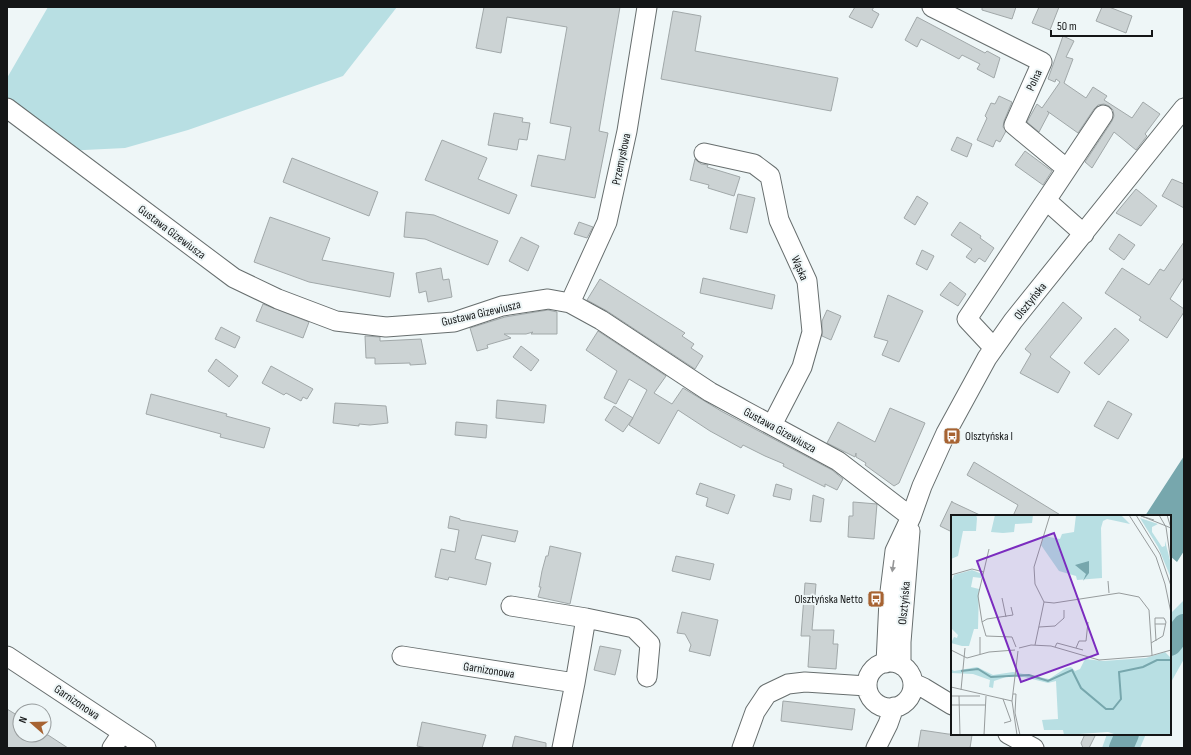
<svg xmlns="http://www.w3.org/2000/svg" width="1191" height="755" font-family="'Sofia Sans Condensed',sans-serif">
  <style>
    .green { fill: #b8dfe3 }
    .water { fill: #77a7ad }
    .lines { fill: none; stroke-linecap: round; stroke-linejoin: round }
    .river { stroke: #77a7ad; stroke-width: 24 }
    .building { fill: #ccd3d4; stroke: #a1a8a9 }
    .minor-casing { stroke: #676e6e; stroke-width: 21 }
    .minor { stroke: #fff; stroke-width: 19 }
    .oneway { fill: #959697 }
    .labels { text-anchor: middle; stroke-width: 4; stroke-linejoin: round; paint-order: stroke }
    .street-label { font-size: 12px; fill: #141617; stroke: #eef6f7 }
    .poi-label { font-size: 12px; fill: #141617; stroke: #eef6f7; text-anchor: start }
    .inset-river { fill: none; stroke: #77a7ad; stroke-width: 2 }
    .inset-road { fill: none; stroke: #979c9d; stroke-width: 1 }
    .view { fill: #7b2cbf; fill-opacity: 0.15; stroke: #7b2cbf; stroke-width: 2 }
    .inset-edge { fill: none; stroke: #141617; stroke-width: 2 }
  </style>
  <rect width="100%" height="100%" fill="#eef6f7"/>
  <path class="green" d="M48,7H397L343,76L188,130L125,148L64,151L7,108V78Z
    M1184,600V659L1170,684V614Z
    M1107,734H1146L1140,748H1102Z"/>
  <path class="water" d="M1184,456V551L1177,562L1170,556V516H1145Z"/>
  <g class="lines">
    <path class="river" d="M1170,644L1184,626
      M1121,748L1127,734"/>
  </g>
  <path class="building" d="M484,7H620L599,131L608,133L595,198L531,186L538,155L565,160L571,127L550,123L567,27L507,17L501,53L476,48Z
    M855,7H874L872,10L879,14L872,28L849,17Z
    M982,7H1016L1012,19L982,10Z
    M1039,7H1059L1050,30L1032,23Z
    M1102,7H1109L1132,16L1126,33L1096,21Z
    M673,11L701,16L695,51L838,78L831,111L661,79Z
    M917,17L985,53L987,51L1000,58L994,78L977,69L980,64L962,55L959,59L921,39L917,47L905,40Z
    M1063,36L1074,41L1066,57L1073,59L1064,83L1086,98L1093,87L1107,96L1104,100L1132,118L1143,102L1160,114L1145,134L1147,136L1136,150L1114,132L1092,168L1085,162L1112,121L1114,116L1113,110L1109,106L1104,104L1098,105L1094,109L1078,133L1047,111L1049,113L1039,132L1027,122L1037,104L1042,108L1060,82L1056,79L1055,82L1048,79Z
    M999,96L1012,102L1004,121L1003,127L1006,131L1000,142L996,140L993,147L977,140L987,118L985,116L991,103L995,104Z
    M494,113L523,118L522,122L530,123L527,140L519,139L517,150L488,145Z
    M957,137L972,144L967,157L951,150Z
    M442,140L487,158L478,179L517,195L509,214L425,180Z
    M1025,151L1052,171L1043,185L1015,165Z
    M292,158L378,192L369,216L283,182Z
    M695,159L701,164L708,165L707,167L740,177L734,196L708,188L709,185L690,180Z
    M1172,179L1184,184V208L1162,196Z
    M1136,189L1157,206L1141,226L1116,213Z
    M738,194L755,198L747,233L730,229Z
    M917,196L928,203L915,225L904,218Z
    M406,212L434,215L498,241L488,265L425,239L404,237Z
    M270,217L330,238L322,260L394,273L390,297L309,282L254,262Z
    M579,222L593,227L587,238L574,234Z
    M960,222L981,236L980,238L994,248L985,262L979,258L975,263L966,257L972,249L951,235Z
    M1119,234L1135,245L1124,260L1109,249Z
    M521,237L539,246L528,271L509,261Z
    M1184,242V277L1170,299L1184,309V312L1167,338L1139,320L1141,317L1105,293L1122,268L1149,285L1160,269L1164,271Z
    M922,250L934,256L927,270L916,264Z
    M441,268L443,280L449,279L452,297L428,302L426,291L419,293L416,273Z
    M703,278L775,295L772,309L700,293Z
    M600,279L685,333L682,336L694,344L691,348L703,356L695,369L607,311L587,300Z
    M950,282L966,294L958,306L940,295Z
    M888,295L923,311L899,362L882,355L888,341L874,337Z
    M1063,302L1082,318L1050,357L1070,372L1058,393L1020,373L1031,354L1025,349Z
    M263,304L309,322L303,338L256,321Z
    M548,310L557,312V334H531L533,332L526,334H504L511,338L487,345L488,348L477,351L470,328L505,317Z
    M827,310L841,316L831,340L822,336V321Z
    M221,327L240,337L235,348L215,339Z
    M1115,328L1129,340L1099,375L1084,363Z
    M598,331L666,376L654,393L672,404L683,388L721,411L832,470L843,479L837,490L825,484V487L783,466L784,464L765,456L743,445L741,448L710,431L678,410L659,444L629,425L647,390L629,379L616,404L604,398L617,371L586,350Z
    M365,336L380,337V341L421,339L426,364L410,365V363L375,364V358H366Z
    M521,346L539,360L531,371L513,357Z
    M216,359L238,376L229,387L208,371Z
    M271,366L313,389L307,399L303,397L301,401L286,393L284,395L262,383Z
    M151,394L227,414L226,416L270,428L264,448L220,437L221,434L146,414Z
    M497,400L546,405L544,423L496,418Z
    M1108,401L1132,414L1118,439L1094,426Z
    M335,403L386,406L388,423L370,425L359,424V426L333,423Z
    M614,406L633,418L623,432L605,420Z
    M890,408L925,423L899,483L894,486L865,465L866,463L856,457V453L855,457L827,443L838,422L875,442Z
    M456,422L487,425L486,438L455,435Z
    M974,462L1062,516H1013L1018,505L967,475Z
    M700,483L735,495L728,514L706,506L708,498L696,494Z
    M776,484L792,489L790,500L773,496Z
    M813,495L824,499L821,522L810,521Z
    M952,501V502L982,516H952V532L940,526Z
    M853,502L877,504L874,539L848,537L849,516H853Z
    M450,516L460,519V520L518,531L515,542L482,535L475,559L491,563L486,585L449,577L448,580L435,577L441,549L455,552L459,530L448,528Z
    M550,546L581,553L570,604L538,597L541,587H539L542,571L546,556H548Z
    M676,556L714,564L710,580L672,571Z
    M805,583L816,584L812,630H834L833,644H838L836,669L808,667L810,636H801Z
    M682,612L718,620L710,656L689,651L691,645L685,634L677,633Z
    M600,646L621,650L615,675L594,670Z
    M783,701L855,709L852,730L781,721Z
    M7,709L20,717V735H48L68,748H7Z
    M422,722L486,735L482,748H427L417,746Z
    M921,730L948,734L972,735L970,748H918Z
    M1085,734H1096L1089,748H1083L1081,743Z
    M515,736L546,743V748H512Z"/>
  <g class="lines">
    <g class="minor-casing">
      <path id="minor" d="M932,7L1042,62L1014,125L1067,169
        M7,108L234,278L278,299L336,321L386,327L454,322L502,306L548,299L570,303L601,320L710,392L838,461L911,517
        M704,153L754,164L770,176L779,220L807,281L812,332L802,367L772,425
        M1047,201L1084,234
        M570,303L607,222L627,131L647,7
        M994,348L967,319L1103,115
        M511,606L586,618L575,683L562,748
        M586,618L634,628L650,644L647,677
        M7,656L146,748
        M402,656L575,683
        M867 685a23 23 0 1 1 46 0a23 23 0 1 1-46 0Z
        M886,663L889,600L895,551L911,517L922,486L946,433L987,358L1013,321L1184,108
        M901,665V642L910,531
        M913,683L924,688L952,705
        M1008,734L1034,748
        M112,748L122,733
        M742,748L755,712L767,694L788,684L805,682L867,686
        M876,748L888,724L894,707"/>
    </g>
    <use href="#minor" class="minor"/>
  </g>
  <defs><path id="oneway-solid" d="M-6-.8H1V-3.2L6.5 0L1 3.2V.8H-6Z"/></defs>
  <use class="oneway" href="#oneway-solid" transform="translate(893 566) rotate(98)"/>
  <defs>
    <g id="bus-square" transform="scale(0.9)"><rect x="-9" y="-9" width="18" height="18" rx="4" fill="#a76332" stroke="#eef6f7"/><path d="M-5-6H5V4H4V6H2V4H-2V6H-4V4H-5ZM-3.5-4V0h7V-4ZM-3.5 1.2v1.5H-2V1.2ZM2 1.2v1.5H3.5V1.2Z" fill="#fff"/></g>
  </defs>
  <g fill-rule="evenodd">
    <use href="#bus-square" x="952" y="436"/>
    <use href="#bus-square" x="876" y="599"/>
  </g>
  <g class="labels">
    <g class="street-label">
      <text transform="translate(1034 80) rotate(-65)" y="4">Polna</text>
      <text transform="translate(621 159) rotate(-78)" y="4">Przemysłowa</text>
      <text transform="translate(172 232) rotate(37)" y="4">Gustawa Gizewiusza</text>
      <text transform="translate(800 268) rotate(67)" y="4">Wąska</text>
      <text transform="translate(1030 301) rotate(-51)" y="4">Olsztyńska</text>
      <text transform="translate(481 313) rotate(-13)" y="4">Gustawa Gizewiusza</text>
      <text transform="translate(780 430) rotate(29)" y="4">Gustawa Gizewiusza</text>
      <text transform="translate(904 603) rotate(-85)" y="4">Olsztyńska</text>
      <text transform="translate(489 670) rotate(9)" y="4">Garnizonowa</text>
      <text transform="translate(77 702) rotate(34)" y="4">Garnizonowa</text>
    </g>
    <g class="poi-label">
      <text x="965" y="440">Olsztyńska I</text>
      <text x="863" y="603" text-anchor="end">Olsztyńska Netto</text>
    </g>
  </g>
  <g transform="translate(951 515)">
    <rect width="220" height="220" fill="#eef6f7"/>
    <path d="M0,0H25L26,3L25,16H12L7,41L0,44ZM44,0H82L81,8L64,9L63,17L52,18L40,17ZM125,0H170L179,9L156,4L152,6L150,13L151,63L126,65L125,61L108,56L90,30L93,21L109,24L111,19L123,17ZM189,3L207,9L201,12V17L211,32L214,31V26L220,49V63L207,32ZM21,55L31,59L30,63L22,62L20,72L28,74L27,114H23L18,131H11L0,128L3,122L6,123L7,120L0,113V68L3,60ZM214,137L220,143V220H166L157,217L113,220L112,215H93L91,205L107,204L105,166L97,168L73,162H55L43,166L42,173L38,172L39,165L22,159L0,158V154L3,156L26,152L42,160L62,157L98,164L115,153L120,152L124,156L129,154L134,144L152,146L195,143Z" fill="#b8dfe3"/>
    <path d="M138,46V58L132,66L135,59L124,50Z" fill="#77a7ad"/>
    <path class="inset-river" d="M10,156L27,154L40,162L78,160L97,166L121,155L130,173L155,194H162L170,184L168,157L192,152L206,145H220"/>
    <path class="inset-road" d="M178,0L205,42L214,69L220,98M185,0L209,39L220,71M188,0L220,13M208,0L215,12L220,47M216,0L220,13M190,1L203,5M0,60L21,54L33,57M157,66L158,78M51,83L55,102M93,87L103,88L168,78L188,82L198,95L201,140M60,92L62,100L36,104L31,107L35,121L61,122L65,132M31,107L27,81L38,34M204,109L205,126M88,112L104,111L113,103V95M29,122V139M200,128L212,121L215,107L213,103H204V109H214M84,130L93,87L84,69L83,52L99,0M104,132L106,128L132,135M68,133L80,130L100,131L148,145L199,141L220,135M125,133L128,126H135L137,107M0,135L16,143L38,137L64,135M0,172L61,186M10,175L14,133M62,179H65L64,198L69,220M0,181H29M8,181L9,220M52,184L60,206L53,208M0,190H34M33,220L35,181M66,220L61,186L67,136"/>
    <path class="view" d="M103,18L147,139L70,167L26,46Z"/>
    <rect width="220" height="220" class="inset-edge"/>
  </g>
  <rect width="1191" height="755" fill="none" stroke="#141617" stroke-width="16"/>
  <g transform="translate(32 723) rotate(290)"><circle r="19" fill="#eef6f7" stroke="#979c9d"/>
  <path d="M0-3L7 15L0 10L-7 15Z" fill="#a76332"/>
  <text y="-6" font-size="11" font-weight="bold" text-anchor="middle" fill="#141617">N</text>
  </g>
  <path d="M1051 30v6h101v-6" fill="none" stroke="#141617" stroke-width="2"/>
  <text x="1057" y="30" font-size="12" fill="#141617" stroke="#eef6f7" stroke-width="3" paint-order="stroke">50 m</text>
</svg>
